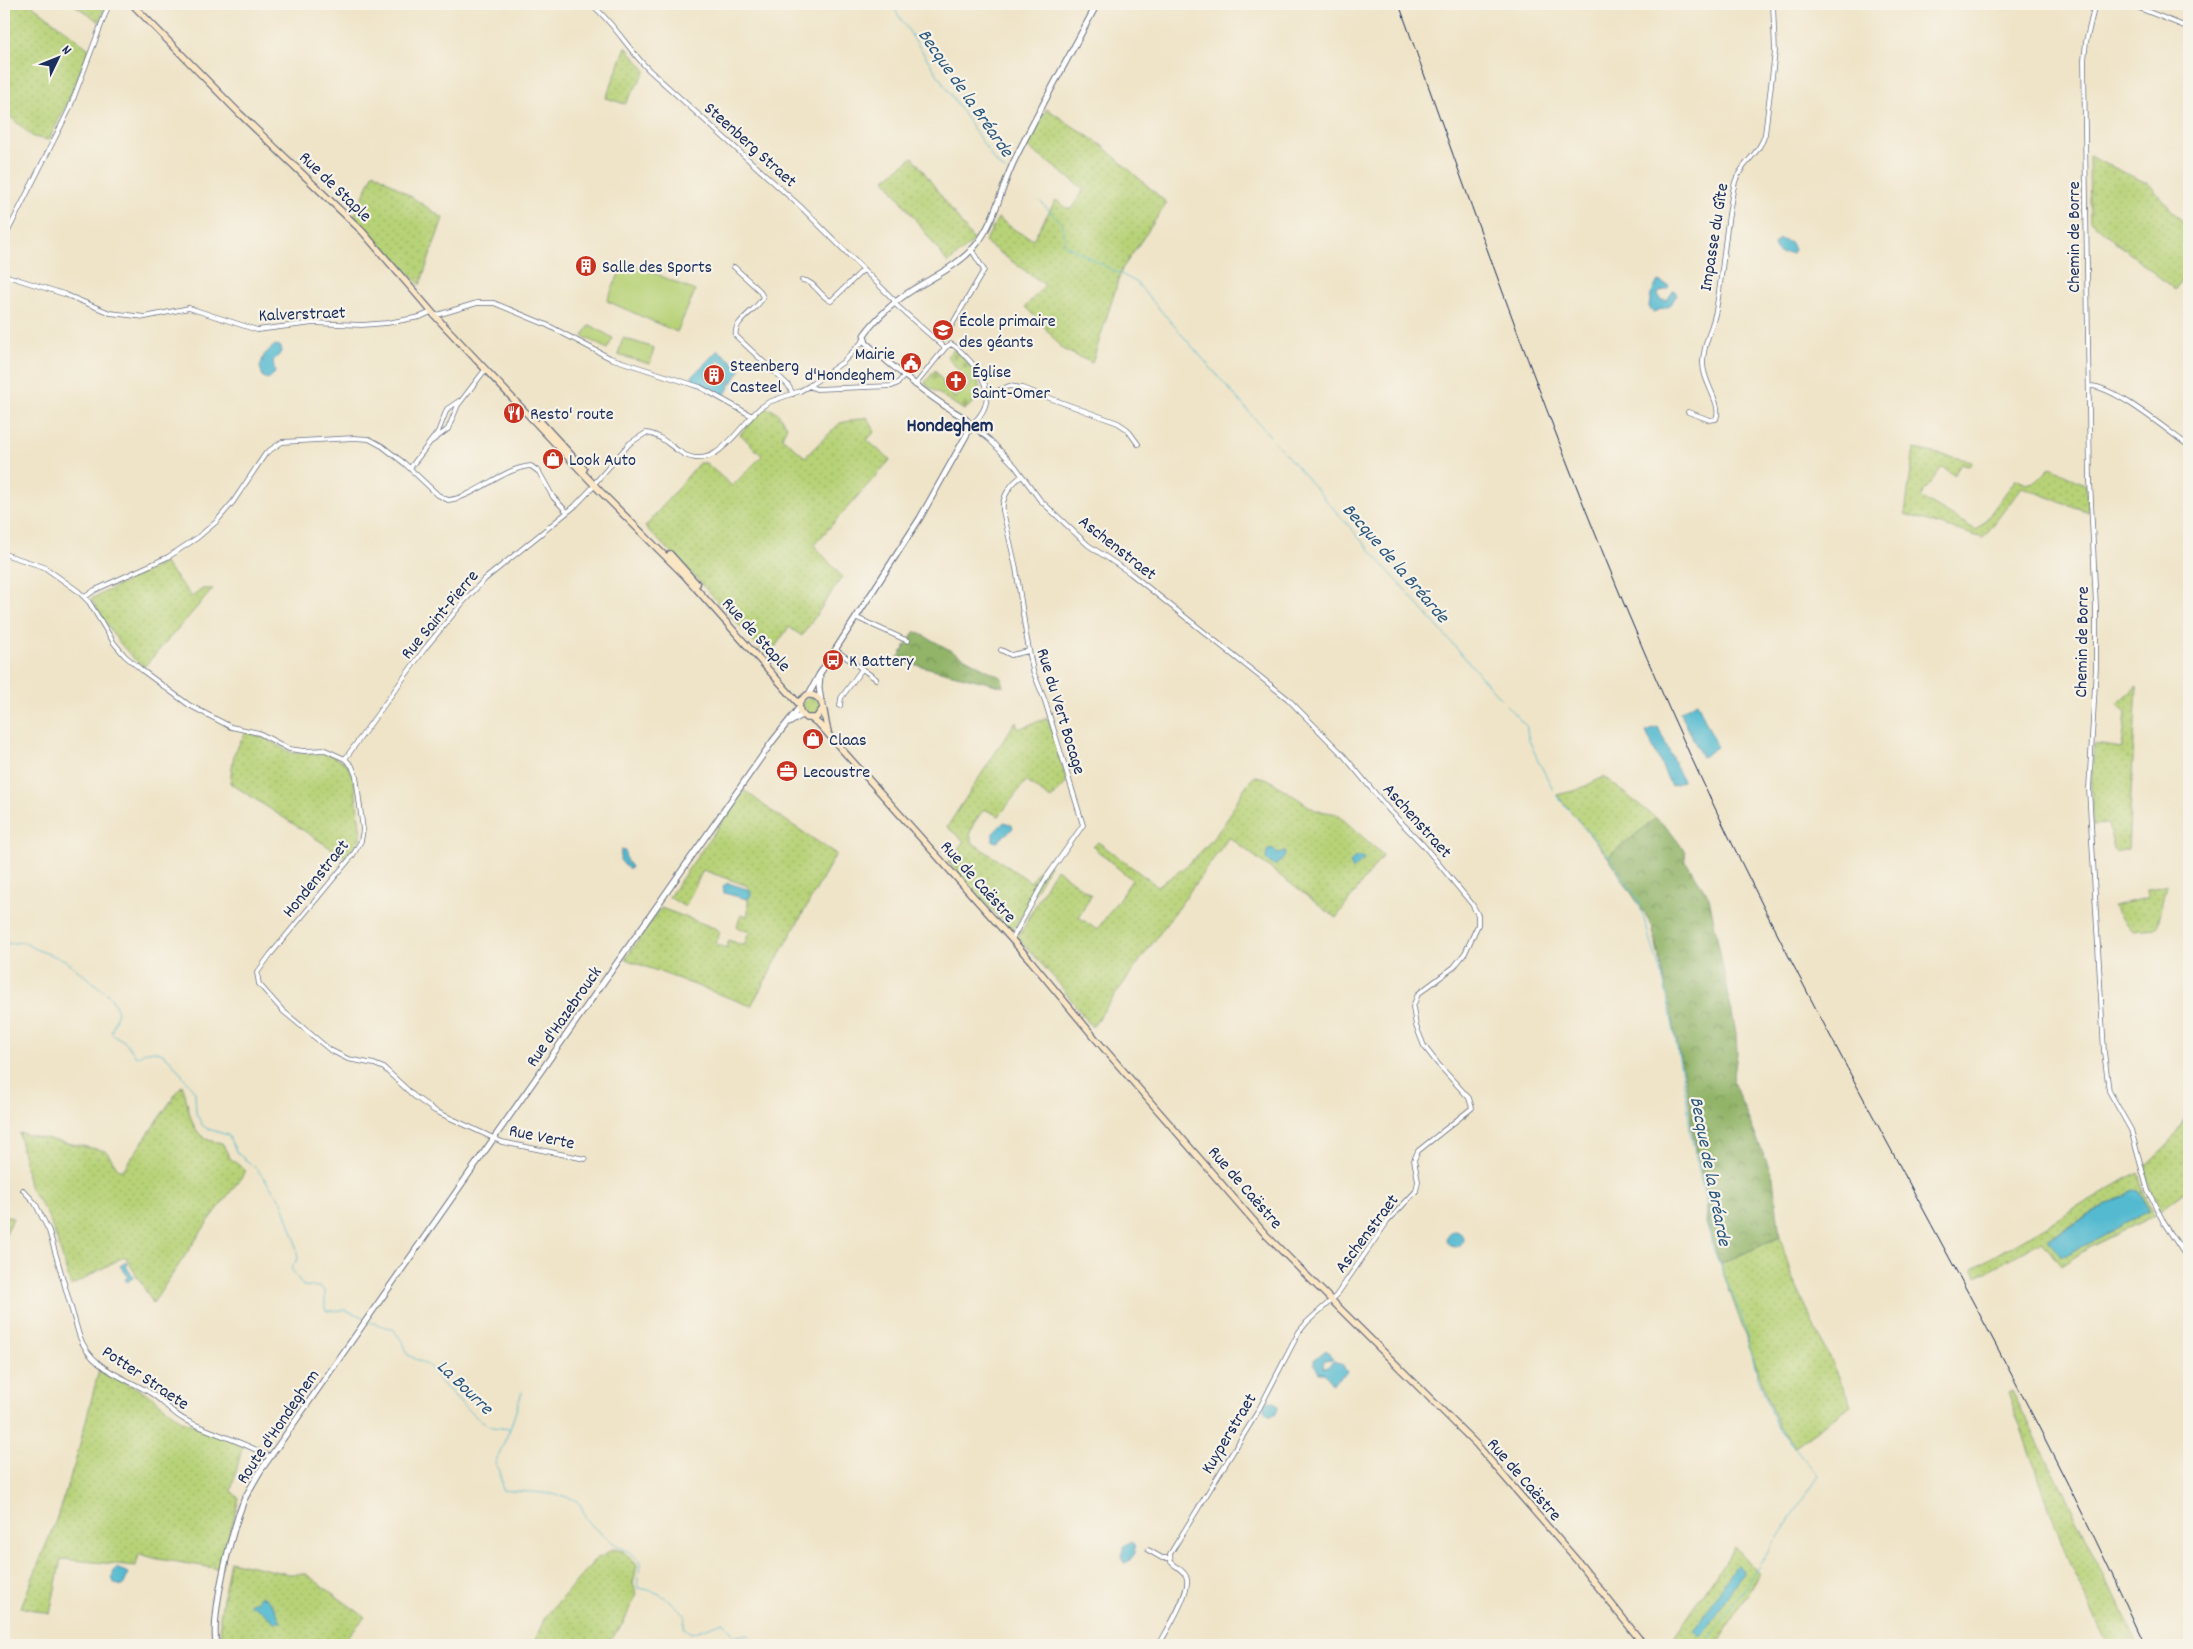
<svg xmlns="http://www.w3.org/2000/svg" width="2193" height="1649" font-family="Dekko,sans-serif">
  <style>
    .green { fill: url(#green-dots); stroke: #69806a; fill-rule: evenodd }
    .forest { fill: url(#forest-crowns); stroke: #567263 }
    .cemetery { fill: url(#cemetery-stones); stroke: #69806a }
    .pitch { fill: #b7d277; stroke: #69806a }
    .water { fill: #52bad0; stroke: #367497 }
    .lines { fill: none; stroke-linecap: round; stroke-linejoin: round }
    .stream { stroke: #52bad0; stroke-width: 1 }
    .minor-casing { stroke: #656e83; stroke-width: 5.5 }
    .tertiary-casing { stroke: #656e83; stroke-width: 7 }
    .secondary-casing { stroke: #656e83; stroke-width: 8 }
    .minor { stroke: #fff; stroke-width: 4 }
    .tertiary { stroke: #fff; stroke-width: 5 }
    .secondary { stroke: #fbe6c4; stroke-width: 5.5 }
    .rail { stroke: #1b2f5e; stroke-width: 1 }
    .labels { text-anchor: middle; stroke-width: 4.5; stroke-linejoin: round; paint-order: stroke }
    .street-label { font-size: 18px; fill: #1b2f5e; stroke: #f7f3e8 }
    .poi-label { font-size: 18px; fill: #1b2f5e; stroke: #f7f3e8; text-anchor: start }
    .water-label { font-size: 19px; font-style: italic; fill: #2c5980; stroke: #f7f3e8 }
    .quarter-label { font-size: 20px; font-weight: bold; fill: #1b2f5e; stroke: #f7f3e8 }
  </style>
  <defs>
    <pattern id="green-dots" width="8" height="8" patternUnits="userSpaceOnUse" patternTransform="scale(1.25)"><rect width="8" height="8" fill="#b7d277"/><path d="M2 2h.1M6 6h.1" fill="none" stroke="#9db569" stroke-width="1.8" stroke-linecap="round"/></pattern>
    <pattern id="forest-crowns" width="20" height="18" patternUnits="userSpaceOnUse" patternTransform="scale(1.25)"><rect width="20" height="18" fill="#91b468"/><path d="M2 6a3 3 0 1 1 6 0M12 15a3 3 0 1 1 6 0" fill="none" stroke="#769359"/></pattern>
    <pattern id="cemetery-stones" width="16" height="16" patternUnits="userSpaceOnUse" patternTransform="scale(1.25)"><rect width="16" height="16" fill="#b7d277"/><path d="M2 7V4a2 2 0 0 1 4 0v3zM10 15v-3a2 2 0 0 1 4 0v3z" fill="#9db569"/></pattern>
  </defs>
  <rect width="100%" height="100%" fill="#f7f3e8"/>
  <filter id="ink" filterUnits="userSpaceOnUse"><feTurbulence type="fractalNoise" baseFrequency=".02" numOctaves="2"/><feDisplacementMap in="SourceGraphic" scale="10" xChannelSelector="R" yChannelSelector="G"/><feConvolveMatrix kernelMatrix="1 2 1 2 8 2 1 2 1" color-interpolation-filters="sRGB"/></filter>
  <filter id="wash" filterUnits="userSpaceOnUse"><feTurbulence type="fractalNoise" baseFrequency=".0096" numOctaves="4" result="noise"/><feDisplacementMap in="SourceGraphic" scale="20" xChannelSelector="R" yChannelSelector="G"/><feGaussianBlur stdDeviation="1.12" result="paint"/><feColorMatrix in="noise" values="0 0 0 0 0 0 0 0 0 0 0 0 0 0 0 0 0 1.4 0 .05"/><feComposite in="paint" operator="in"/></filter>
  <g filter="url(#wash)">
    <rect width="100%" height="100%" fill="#efe4c8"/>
    <path class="green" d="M4,4H31L89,49L69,99L49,140L33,137L4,111Z
      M73,4H106L100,22Z
      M626,47L646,71L625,104L606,98Z
      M1047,109L1101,145L1167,203L1122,269L1092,363L1062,349L1043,325L1025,307L1045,285L985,242L998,218L1018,232L1033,239L1056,200L1068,209L1073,208L1084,189L1025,145Z
      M2089,156L2149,184L2189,230V269L2175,290L2090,221Z
      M913,157L974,241L948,263L885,179Z
      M374,172L443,218L420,285L354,217Z
      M765,408L776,411L787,426L782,437L805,457L840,423L867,417L875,431L867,440L890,460L814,545L842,577L802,636L789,627L768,657L695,577L645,527L699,463H706L732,486L762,456L740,434Z
      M1914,449L1972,461L1970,465L1961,464L1954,475L1942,467L1920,497L1976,530L1982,525L2016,479L2026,484L2037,481L2051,467L2086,485L2088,512L2022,487L1983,538L1905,514Z
      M164,563L192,597L202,589H213L144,667C120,649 107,624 91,599Z
      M2137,686L2128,849L2115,852L2108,824L2093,825L2091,788L2094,744L2122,748L2126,712L2117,704Z
      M802 707a9 9 0 1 1 18 0a9 9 0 1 1-18 0Z
      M1048,718L1067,782L1051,799L1026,781L999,816L984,809C977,819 964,832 974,844L1031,882L1042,865H1050L1012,932L948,862L964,841L947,827L1016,721L1018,729Z
      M246,732L262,737L292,753H326L346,763L354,778L361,834L360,839L346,858L230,783L234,754Z
      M1256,776L1268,779L1315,810L1337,814L1383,855L1336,918L1229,837L1092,1027L1057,981L1018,938L1050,878L1056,869L1091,895L1079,917L1097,930L1132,880L1093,847L1098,842L1157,886C1185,870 1205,850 1224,824C1233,811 1244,782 1256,776Z
      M1604,777L1656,818L1608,857L1557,795L1577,790Z
      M744,790L770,810L836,854L751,1006L625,959L661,908L717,929L720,932L716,944L726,948L729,940L744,946L749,932L737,927L741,914L747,916L748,914V886L703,870L685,907L669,897Z
      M2167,885L2157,928L2131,930L2112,906L2147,898L2146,890Z
      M182,1085C189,1101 188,1129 206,1139C210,1141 217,1142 222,1143L230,1158L246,1171L205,1226L153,1303L125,1256L71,1286L57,1240L48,1216L29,1186L19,1133L106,1151L119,1170H123Z
      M2189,1112V1189L2161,1210L2151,1192L2144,1168L2168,1145Z
      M2138,1172L2144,1194L2154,1215L2151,1217L2090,1247L2061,1266L2042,1241L1977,1277L1973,1268ZM2133,1190L2149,1211L2065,1255L2049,1241L2050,1237Z
      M4,1215L13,1218L4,1238Z
      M1780,1237L1791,1275L1851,1405L1795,1446L1778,1427L1720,1264Z
      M99,1370L150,1395L182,1421L243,1444L231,1491L239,1498L221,1569L158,1559L139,1554L136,1566L61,1559L50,1614L21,1607L56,1520L75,1463Z
      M2012,1391L2082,1529L2137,1645H2108L2070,1565L2008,1393Z
      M1735,1547L1759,1574L1717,1645H1669Z
      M612,1549L623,1551L637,1565L633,1584L637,1594L622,1625L606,1645H533L545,1617L597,1558L603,1556Z
      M230,1561L288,1574H306L365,1617L340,1645H221L220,1616Z"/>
    <path class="forest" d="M915,631L1002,678L1004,687L897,660Z
      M1656,818L1669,830L1685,851L1686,862L1709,897L1736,1033L1737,1053L1733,1082L1773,1177L1780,1237L1720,1264L1706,1223L1708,1201L1692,1130L1689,1100L1652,925L1608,857Z"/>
    <path class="cemetery" d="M953,350H956L978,375L980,397L964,410L926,385L925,383L935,370L954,398L971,385L947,356Z"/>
    <path class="pitch" d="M625,260L695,291L677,332L607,301Z
      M590,325L613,338L607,349L583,336Z
      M623,338L654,348L650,364L618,355Z"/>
    <path class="water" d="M1779,239L1791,243L1794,250L1792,253L1781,254L1776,250L1774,245Z
      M1658,281L1668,285L1669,288L1658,293L1660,300H1667L1674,290L1677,294L1670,306L1653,312L1649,307L1651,294Z
      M275,345L280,346L282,350L279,355L273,361L275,373L268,379L263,377L260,367L264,355Z
      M718,350L741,369L732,383L727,379L731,374L730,368L719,360L706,375L710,381L718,384L726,380L731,384L724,396L693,381L692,376Z
      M1697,702L1717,747L1702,757L1680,712Z
      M1658,727L1683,781L1671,786L1646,732Z
      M1004,822L1012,825L1013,828L997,842L993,841V833Z
      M1271,849L1279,853L1284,851L1285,853L1284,858L1276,865L1271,864L1266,859L1267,851Z
      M621,850L625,851L626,860L631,867L629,870L620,860Z
      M1355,857H1363L1364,859L1353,870L1350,863Z
      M728,883L750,890L751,896L747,899L724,893L723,886Z
      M2133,1190L2139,1191L2149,1211L2066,1255L2060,1256L2049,1241L2050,1238Z
      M1447 1239a8 8 0 1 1 16 0a8 8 0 1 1-16 0Z
      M126,1262L127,1268L133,1277L128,1282L125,1280L128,1276L120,1266Z
      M1326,1350L1333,1360L1324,1361L1323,1367L1326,1368L1334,1361L1342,1364L1347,1372L1332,1384L1325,1373H1319L1314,1364L1315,1359Z
      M1264 1408a7 7 0 1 1 14 0a7 7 0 1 1-14 0Z
      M1130,1542L1134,1544L1135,1553L1129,1561L1124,1563L1121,1556L1124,1546Z
      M1736,1564L1743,1572L1701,1638L1694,1630Z
      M116,1568L129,1573L123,1586L115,1584C111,1578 112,1574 116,1568Z
      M260,1596C271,1599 277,1612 281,1622H275L255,1606L251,1607L250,1603L256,1601Z"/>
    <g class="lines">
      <path class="stream" d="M891,4L992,157L1000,167L1005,170
        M1040,201L1063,225L1065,245L1136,282L1270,436
        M1275,442L1501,699
        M1506,705L1527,727C1524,736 1547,777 1553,789
        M1556,795L1610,857L1638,900L1666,990L1687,1102L1690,1131L1706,1202L1711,1244L1742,1318L1758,1377L1776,1426L1819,1476L1706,1645
        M4,944L23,942L35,949L65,960L110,996L118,1011L111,1033L125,1042L137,1057L145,1052L154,1051L163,1054L172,1062L195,1092L196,1113L202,1125L208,1129L228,1135L237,1153L257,1169L282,1202L295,1239L298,1259L291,1268L303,1286L321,1287L325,1292V1309L327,1311L345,1310L363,1317
        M370,1322L393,1329L403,1342L408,1355L429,1366L440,1381L468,1410L485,1424L492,1427L510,1429L495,1463L500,1471L502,1490C519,1492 567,1492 578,1502C584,1508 583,1516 589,1522C594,1529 603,1534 609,1540C619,1548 633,1551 640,1563C641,1566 636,1579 638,1588C664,1592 666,1599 685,1614L684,1628L691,1633L724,1622L734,1636L747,1635L759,1645
        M510,1429L522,1392
        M760,1645L774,1643L776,1645"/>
    </g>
  </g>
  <g filter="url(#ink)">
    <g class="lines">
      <g class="minor-casing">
        <path id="minor" d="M591,4C614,23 628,49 649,70L801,207L896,302
          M2095,4L2086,42L2084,60L2090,480L2096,606V667L2089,789L2104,1052L2109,1091L2131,1130L2148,1191L2164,1223L2189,1261
          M2129,4L2189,28
          M4,239L69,110L109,4
          M734,267L759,290L763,297C758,310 732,321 736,336L788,385L793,394
          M4,275L64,294L110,313L145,317L189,308L257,330L313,323L362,325L387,323L420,317L431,312
          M802,280C815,281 820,297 831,301L863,270
          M895,304L945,348
          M434,316L477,303H494L547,325L610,358L700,387L752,416
          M950,328L984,270L971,249
          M915,385L946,347L951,344C958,347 963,354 969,360C988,380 996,404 971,425L990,440L1015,466L1040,500L1088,545L1130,573L1288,699L1344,756L1389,810L1424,846L1472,904L1478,915V925L1465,953L1454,967L1418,994L1413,1007L1416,1026L1424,1046L1438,1064L1469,1098L1472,1108L1418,1151L1414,1160L1418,1181L1416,1191L1387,1222L1336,1296L1307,1322L1299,1332L1257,1413L1170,1554L1171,1562C1176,1567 1183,1570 1186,1576C1193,1589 1166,1632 1159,1645
          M809,386L816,389L892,386L898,383L904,376
          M2090,386C2114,386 2168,431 2189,446
          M988,395L1009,386L1022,388L1118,423L1127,429L1138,444
          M1688,412L1710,420L1716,419C1723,404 1702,382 1703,362C1703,344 1713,327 1716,310C1724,268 1725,224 1735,182C1741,163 1760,154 1765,134L1775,52L1773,4
          M432,441L448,429L458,405L485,370
          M410,468L438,432L447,409L459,401
          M594,484L630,443L646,433C659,434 669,445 680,452C715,475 737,428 760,408L769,402L800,391L809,386L843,362L864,340
          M4,554L44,567L78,591L89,602L114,643L125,656L143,671L189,705L231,727L259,733L289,749L304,751L325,750L345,759L352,766L356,776L363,830L361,841L353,855L270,955L257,973L259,984L283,1011L330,1050L348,1059L374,1064L384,1068L414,1096L435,1111L502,1142L585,1159
          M85,597L95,590L168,557L197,538L216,522L233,502L266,453L282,442L354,438L369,439L382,446L404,463L438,495L448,500C476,497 502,468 531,466L539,472L553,497L567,512
          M857,618L908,641
          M836,650L876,679
          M1001,650L1011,655L1029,651
          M840,706L841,698L862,669
          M345,759L426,647L465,600L485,579L575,506L595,485
          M1012,939L1046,878L1083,825L1045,701L1033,671L1026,634L1016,568L1003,511C1001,498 1011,483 1022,476
          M23,1190L35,1203L49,1231L79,1335C91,1369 120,1375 149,1392C162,1399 171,1413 185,1420C213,1434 243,1441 270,1457
          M1148,1550L1162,1558H1170"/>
      </g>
      <g class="tertiary-casing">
        <path id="tertiary" d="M820,677L819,687L821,701
          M809,694L819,675L920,518L971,427C969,418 955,413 948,408C919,389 892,366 866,343L864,335C876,318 896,300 914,289C935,276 959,265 976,245C996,220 1001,187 1015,159C1041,106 1070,55 1097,4
          M789,723L802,715
          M216,1645C211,1611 231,1533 244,1500C249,1490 255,1480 261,1470L772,742L799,708"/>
      </g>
      <g class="secondary-casing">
        <path id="secondary" d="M132,4L240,114L362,231L437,318L600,491L685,576L799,704
          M541,422L584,469
          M670,554L697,584
          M822,710L816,718H806L800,712L799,702L807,695C827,693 823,718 828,731
          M812,719L820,725L1031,961L1094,1037L1266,1235L1476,1444L1580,1564L1644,1645"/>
      </g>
      <use href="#minor" class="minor"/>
      <use href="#tertiary" class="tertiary"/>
      <use href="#secondary" class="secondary"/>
      <path class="rail" d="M1399,4C1496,274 1590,546 1714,806C1849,1090 2015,1358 2145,1645"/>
    </g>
  </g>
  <defs>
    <g id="building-disc" transform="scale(1.125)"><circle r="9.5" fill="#c8321e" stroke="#f7f3e8"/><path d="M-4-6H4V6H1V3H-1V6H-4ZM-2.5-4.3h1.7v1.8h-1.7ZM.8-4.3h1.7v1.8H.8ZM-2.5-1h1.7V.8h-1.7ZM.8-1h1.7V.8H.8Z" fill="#fff"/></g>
    <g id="school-disc" transform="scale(1.125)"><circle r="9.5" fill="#c8321e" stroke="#f7f3e8"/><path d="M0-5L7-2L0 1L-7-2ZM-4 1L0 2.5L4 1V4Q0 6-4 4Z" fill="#fff"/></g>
    <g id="civic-disc" transform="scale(1.125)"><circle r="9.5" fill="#c8321e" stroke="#f7f3e8"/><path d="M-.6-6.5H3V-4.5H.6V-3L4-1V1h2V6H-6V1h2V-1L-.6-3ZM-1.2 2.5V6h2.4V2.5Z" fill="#fff"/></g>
    <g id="church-disc" transform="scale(1.125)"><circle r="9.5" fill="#c8321e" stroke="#f7f3e8"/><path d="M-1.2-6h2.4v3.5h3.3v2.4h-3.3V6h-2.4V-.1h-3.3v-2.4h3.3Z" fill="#fff"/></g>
    <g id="restaurant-disc" transform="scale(1.125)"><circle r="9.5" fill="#c8321e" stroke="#f7f3e8"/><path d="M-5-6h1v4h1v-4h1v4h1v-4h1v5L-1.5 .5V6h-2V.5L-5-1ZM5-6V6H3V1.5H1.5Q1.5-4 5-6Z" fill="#fff"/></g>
    <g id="shop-disc" transform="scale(1.125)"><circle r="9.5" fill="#c8321e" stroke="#f7f3e8"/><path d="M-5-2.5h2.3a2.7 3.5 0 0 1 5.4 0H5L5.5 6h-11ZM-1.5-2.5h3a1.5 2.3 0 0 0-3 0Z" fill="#fff"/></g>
    <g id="bus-disc" transform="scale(1.125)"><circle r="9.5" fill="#c8321e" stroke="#f7f3e8"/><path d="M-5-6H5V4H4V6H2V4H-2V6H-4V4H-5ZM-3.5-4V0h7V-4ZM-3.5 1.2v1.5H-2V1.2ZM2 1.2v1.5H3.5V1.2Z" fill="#fff"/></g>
    <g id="office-disc" transform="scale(1.125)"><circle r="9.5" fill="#c8321e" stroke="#f7f3e8"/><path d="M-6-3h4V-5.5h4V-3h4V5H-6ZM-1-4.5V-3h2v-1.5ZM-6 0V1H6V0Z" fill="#fff"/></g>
  </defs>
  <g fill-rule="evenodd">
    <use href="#building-disc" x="586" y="266"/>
    <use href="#school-disc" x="943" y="330"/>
    <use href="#civic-disc" x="911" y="363"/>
    <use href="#building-disc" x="714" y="375"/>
    <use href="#church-disc" x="956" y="381"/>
    <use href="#restaurant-disc" x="514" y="413"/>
    <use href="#shop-disc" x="553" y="459"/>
    <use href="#bus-disc" x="833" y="660"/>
    <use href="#shop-disc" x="813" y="739"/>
    <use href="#office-disc" x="787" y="771"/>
  </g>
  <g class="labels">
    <g class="street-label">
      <text transform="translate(751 144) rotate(42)" y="6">Steenberg Straet</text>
      <text transform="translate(336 186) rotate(44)" y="6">Rue de Staple</text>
      <text transform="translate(1713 237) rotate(-81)" y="6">Impasse du Gîte</text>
      <text transform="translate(2073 237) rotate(-90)" y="6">Chemin de Borre</text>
      <text transform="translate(302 313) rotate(-2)" y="6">Kalverstraet</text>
      <text transform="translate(1118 547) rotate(38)" y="6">Aschenstraet</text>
      <text transform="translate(439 614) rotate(-50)" y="6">Rue Saint-Pierre</text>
      <text transform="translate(757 634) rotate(48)" y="6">Rue de Staple</text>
      <text transform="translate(2081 642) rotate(-89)" y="6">Chemin de Borre</text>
      <text transform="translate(1062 711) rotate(73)" y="6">Rue du Vert Bocage</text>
      <text transform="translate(1418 820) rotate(48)" y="6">Aschenstraet</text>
      <text transform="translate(315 878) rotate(-51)" y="6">Hondenstraet</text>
      <text transform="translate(979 881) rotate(48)" y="6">Rue de Caëstre</text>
      <text transform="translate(563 1016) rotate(-55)" y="6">Rue d'Hazebrouck</text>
      <text transform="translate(542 1136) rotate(12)" y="6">Rue Verte</text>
      <text transform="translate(1246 1187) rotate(49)" y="6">Rue de Caëstre</text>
      <text transform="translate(1366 1233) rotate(-53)" y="6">Aschenstraet</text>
      <text transform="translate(146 1377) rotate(34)" y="6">Potter Straete</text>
      <text transform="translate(277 1426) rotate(-56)" y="6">Route d'Hondeghem</text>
      <text transform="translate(1228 1433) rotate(-59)" y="6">Kuyperstraet</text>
      <text transform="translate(1525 1479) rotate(49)" y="6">Rue de Caëstre</text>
    </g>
    <g class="poi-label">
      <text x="602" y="272">Salle des Sports</text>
      <text x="959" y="326">École primaire<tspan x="959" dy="21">des géants</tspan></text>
      <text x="895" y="359" text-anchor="end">Mairie<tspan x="895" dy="21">d'Hondeghem</tspan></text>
      <text x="730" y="371">Steenberg<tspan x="730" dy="21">Casteel</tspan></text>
      <text x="972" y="377">Église<tspan x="972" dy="21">Saint-Omer</tspan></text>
      <text x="530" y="419">Resto' route</text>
      <text x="569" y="465">Look Auto</text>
      <text x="849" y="666">K Battery</text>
      <text x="829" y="745">Claas</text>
      <text x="803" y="777">Lecoustre</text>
    </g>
    <g class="water-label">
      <text transform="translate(967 92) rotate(55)" y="7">Becque de la Bréarde</text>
      <text transform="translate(1397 562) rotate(49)" y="7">Becque de la Bréarde</text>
      <text transform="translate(1712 1171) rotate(79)" y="7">Becque de la Bréarde</text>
      <text transform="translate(466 1386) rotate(44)" y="7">La Bourre</text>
    </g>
    <g class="quarter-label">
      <text x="950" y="431">Hondeghem</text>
    </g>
  </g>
  <rect width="2193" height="1649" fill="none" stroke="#f7f3e8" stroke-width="20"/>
  <g transform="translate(58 58) rotate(47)" stroke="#f7f3e8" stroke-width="4" paint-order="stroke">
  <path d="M0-4L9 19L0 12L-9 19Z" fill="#1b2f5e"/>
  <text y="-8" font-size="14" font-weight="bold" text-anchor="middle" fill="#1b2f5e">N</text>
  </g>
</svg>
